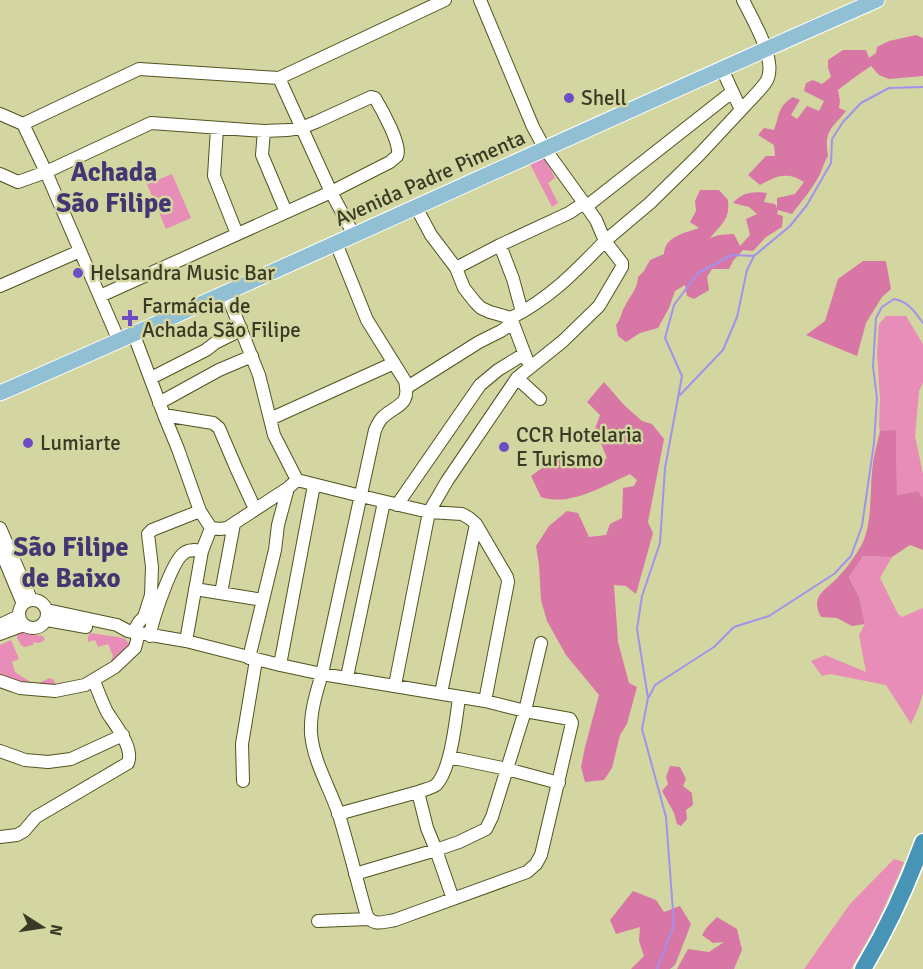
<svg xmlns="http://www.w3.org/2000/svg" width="923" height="969" font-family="Signika,sans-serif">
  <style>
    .green { fill: #e88cb8 }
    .forest { fill: #d876a6 }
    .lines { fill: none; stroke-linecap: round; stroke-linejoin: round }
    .stream { stroke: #a192ee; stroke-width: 2 }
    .minor-casing { stroke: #525321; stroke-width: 14 }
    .major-casing { stroke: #fff; stroke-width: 17 }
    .highway-casing { stroke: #fff; stroke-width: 19 }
    .minor { stroke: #fff; stroke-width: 12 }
    .major { stroke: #91bfd4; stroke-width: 15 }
    .highway { stroke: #4894b7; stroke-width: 16 }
    .poi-dot { fill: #6c4dc6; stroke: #d3d6a0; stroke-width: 2 }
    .labels { text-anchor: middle; stroke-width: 5; stroke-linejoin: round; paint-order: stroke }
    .poi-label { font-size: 21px; fill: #393a25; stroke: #d3d6a0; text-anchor: start }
    .street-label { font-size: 21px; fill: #393a25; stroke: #d3d6a0 }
    .district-label { font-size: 27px; font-weight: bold; fill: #433673; stroke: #d3d6a0 }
  </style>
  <rect width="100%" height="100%" fill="#d3d6a0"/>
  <path class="green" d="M545,158L555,178L548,183L558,203L552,207L530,164Z
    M172,174L191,218L166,229L147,184Z
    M886,316H906L923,344V383L919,391L915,436L923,474V498L918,491L897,495L896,431H880L879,426L880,399L877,354L879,324Z
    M863,556L892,557L880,578L898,614L902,617L923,608V693L918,709L911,724L886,685L830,674L822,676L811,661L825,655L866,672L859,635L865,624L859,597L849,576Z
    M25,631L33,635L43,636L45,640L39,643L34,642L33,645L24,647L21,645L17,638L18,634Z
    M90,633L124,638L131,645L109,666L113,656L108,644L98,647L95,640L88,642V637Z
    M11,640L19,659L12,662L15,672L32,683H39L49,678L53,679L56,684L63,682L65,686C46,689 16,684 0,675V645Z
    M894,859L904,862L901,869L878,921L851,969H804L850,904Z"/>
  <path class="forest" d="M916,35L923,38V76L889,79L879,75L871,66L855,77L838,90L840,101L839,108L846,111C831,130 824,130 828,156C824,162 823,168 820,174C813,188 802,201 792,214L778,210L777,214L783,216L782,227L766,237L753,251L743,250L733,261L729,269H712L707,277L709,290L694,299L687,296L685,285L675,291L669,308L658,328L640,333L626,342L618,336L616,325C621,319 621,313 625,306C630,296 638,288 638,277L644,271L650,260L664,254C665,236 685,233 699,228L690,222L696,211L695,201L700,190H719L728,200C730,220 722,223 710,238L719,235L734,234L740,246L750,235L746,219L757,214L749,207L733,203C742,192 754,191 767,193L764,202L775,204L777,208V198L795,194L804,182C787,171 776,176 760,185L748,175L766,156H775L774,145L758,135L764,128L774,130C780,115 777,107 793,97L800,100L791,115L797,119L807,106L819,111L824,101L804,91L806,83L813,80L822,84L831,77L828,67V60L843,50H866L869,58L876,53L877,47L889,41Z
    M863,261H886L891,289L882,297L866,323L857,356L806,335L825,321L838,279Z
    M604,382L624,405L642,421L652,424L664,439L648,522L653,533L636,594L626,586L614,585L618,642L629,683L637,687L627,724L620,735L612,768L604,780L585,782L581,767L585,747L599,695L566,655L547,621L541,600L539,565L536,546L549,526L567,511L578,513L589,537L606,535L610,524L622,518L623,488L634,486L637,480L630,474C603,486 570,507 541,497L531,476L552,461L573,455L596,465L607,458L595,429L600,415L587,402Z
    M896,430L897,495L918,491L923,498V550L910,545L892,557L863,556L849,577L859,597L865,624L852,626L837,618L821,617C809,595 827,590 839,576C847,568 855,556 861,546C872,526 870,494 872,472C873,458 877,445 880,431Z
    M670,766L680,767L686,779L683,786L692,793L693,805L686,810L687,819L681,826L677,824L674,813L662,791L668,784L666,777Z
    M633,891L656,900L664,912L680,906L691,924L675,965L670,969H631L644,956L639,941L640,927L616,934L610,920Z
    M717,917L737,929L742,950L734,969H677L688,949L709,952L724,942L713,943L702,935L707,927Z"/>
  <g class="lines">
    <path class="stream" d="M680,395L723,350L737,317L747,270L754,256
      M649,697L655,685L714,647L734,627L769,616L834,574L851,556L862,526L874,443L877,398L873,366L876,318L882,307L894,299C908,301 915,312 923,323
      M657,969L674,925L666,817L642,729L648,698L637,629L642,596L660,543L665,468L682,376L665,338L674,305L698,273L732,255L754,256L790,226L807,205L831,163L832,139L843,122L861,103L889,88L923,87"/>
    <g class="minor-casing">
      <path id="minor" d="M279,78L331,192L354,235
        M741,110C749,101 759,92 766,82C779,62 752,19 743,0
        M0,114L23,124L46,172L119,341
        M23,124L139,69L279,78L445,0
        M217,128L214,176L237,234
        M264,131L262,155L286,212
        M0,174L18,182L46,172L151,123L264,131L287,130L301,128L316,122L371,97L375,98C381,108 403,147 397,156C397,156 390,162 390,162L331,192L100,296
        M587,206L732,92
        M416,207L431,235L456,268L464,288L475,302L481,308L490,312L511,318C550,298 575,272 605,241L596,220L584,203
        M500,245L513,279L522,312
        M456,268L500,245L569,213L584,203L545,149L533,127L480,0
        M0,286L80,251
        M226,292L259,375L274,435L297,480L361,496L429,512L462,514L469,518L476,524L507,577L508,582L485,701
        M511,318L527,360
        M134,335L164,415L178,449L200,511L211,528L220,529L227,528L288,488L297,480
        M151,378L206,350L215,343L233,334L241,328
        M517,378L540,399
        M406,388L479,342L501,331L513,323
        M159,403L219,370L252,356
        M164,415L213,423L219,428L237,470L255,509
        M270,419L394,363
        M397,505L480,385L498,370L524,354
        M0,528L31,599
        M0,549L23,604
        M195,589L263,600
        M221,593L234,524
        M19 614a14 14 0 1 1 28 0a14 14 0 1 1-28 0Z
        M47,610L117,625L128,631L186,641L280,665L322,674L485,701L525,711L570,719L572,723L541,855L536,864L527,872L395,920C383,922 371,927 366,913C357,881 349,848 339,815C330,788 313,761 311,733C310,713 316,693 322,674L375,430C377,426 379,421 382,418C396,404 411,407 405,381L367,320L336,243
        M47,620L86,627
        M0,625L19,616
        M133,632L139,622L144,617L151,595L152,567L148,534L152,530L200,511
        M0,634L24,625
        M150,636C152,620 172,561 184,553C189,549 196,550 202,551
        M186,641L202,551L211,528
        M249,658L275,550L278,525L288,488
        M280,665L314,485
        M347,677L384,502
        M0,681L20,688L55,691L85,685L115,667L135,648L139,633
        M395,685L429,512L447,481L517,378L563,341L599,306L622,267V263L605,241L650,203L699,155L741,110L722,69
        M441,693L476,524
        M0,751L25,760L48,762L71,759L123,735
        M449,757L507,769L559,783
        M243,781L242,744L256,660
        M418,792C423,790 432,788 436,785C451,770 456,719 459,698
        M338,814L418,792L427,828L436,850L453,899
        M0,837L17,835L24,831L36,817L128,763C134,747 115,725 107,712C102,702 98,691 94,681
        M355,874L436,850L459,842L486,829L492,817L525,711L541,643
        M318,921L368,919"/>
    </g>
    <g class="major-casing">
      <path id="major" d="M0,393C293,265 584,129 877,0"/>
    </g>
    <g class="highway-casing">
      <path id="highway" d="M863,969C887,929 907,886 923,842"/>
    </g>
    <use href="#minor" class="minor"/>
    <use href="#major" class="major"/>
    <use href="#highway" class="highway"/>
  </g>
  <g class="poi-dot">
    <circle cx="569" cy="98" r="6"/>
    <circle cx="78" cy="273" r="6"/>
    <path d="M127 309h6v6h6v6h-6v6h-6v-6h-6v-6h6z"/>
    <circle cx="28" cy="443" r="6"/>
    <circle cx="504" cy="447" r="6"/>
  </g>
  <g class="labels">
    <g class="poi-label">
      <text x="581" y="105">Shell</text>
      <text x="90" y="280">Helsandra Music Bar</text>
      <text x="142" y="313">Farmácia de<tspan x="142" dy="24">Achada São Filipe</tspan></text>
      <text x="516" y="442">CCR Hotelaria<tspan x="516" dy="24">E Turismo</tspan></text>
      <text x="40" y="450">Lumiarte</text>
    </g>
    <g class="street-label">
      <text transform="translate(430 178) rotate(-24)" y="7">Avenida Padre Pimenta</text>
    </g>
    <g class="district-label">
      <text x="114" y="181">Achada<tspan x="114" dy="31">São Filipe</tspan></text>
      <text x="71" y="556">São Filipe<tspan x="71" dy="31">de Baixo</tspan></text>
    </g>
  </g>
  <g transform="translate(42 927) rotate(102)" stroke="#d3d6a0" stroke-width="4.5" paint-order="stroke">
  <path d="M0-4.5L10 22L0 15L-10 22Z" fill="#393a25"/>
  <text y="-9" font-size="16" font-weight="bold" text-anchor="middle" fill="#393a25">N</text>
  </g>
</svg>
